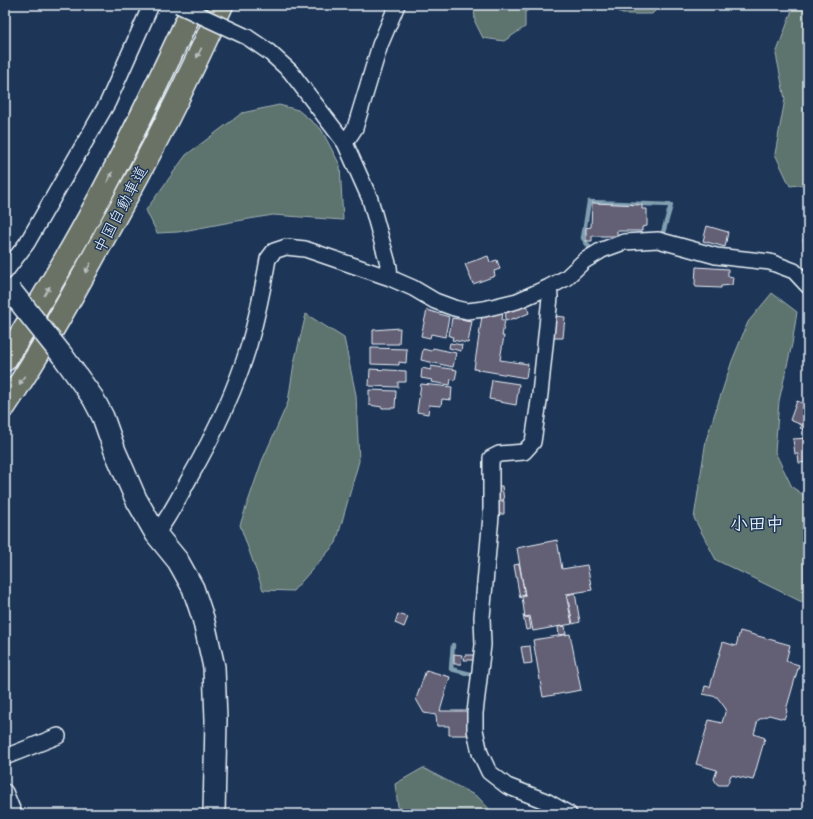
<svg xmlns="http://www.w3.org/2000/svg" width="813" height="819" font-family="'Indie Flower','Klee One',sans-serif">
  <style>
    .green { fill: #5d736e; stroke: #a2b2b3 }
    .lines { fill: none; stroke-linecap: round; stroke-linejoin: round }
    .stream { stroke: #819fb1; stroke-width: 4.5 }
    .building { fill: #635e74; stroke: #e8f1f8 }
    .street-casing { stroke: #e8f1f8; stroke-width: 18 }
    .secondary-casing { stroke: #e8f1f8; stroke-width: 24 }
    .highway-casing { stroke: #e8f1f8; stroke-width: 25 }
    .street { stroke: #1d3557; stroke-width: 15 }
    .secondary { stroke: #1d3557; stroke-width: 21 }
    .highway { stroke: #6a7266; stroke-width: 22 }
    .street-bridge-casing { stroke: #e8f1f8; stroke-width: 18; stroke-linecap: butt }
    .secondary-bridge-casing { stroke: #e8f1f8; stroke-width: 24; stroke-linecap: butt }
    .street-bridge { stroke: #1d3557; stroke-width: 15 }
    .secondary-bridge { stroke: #1d3557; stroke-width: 21 }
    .oneway { fill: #b6bebe }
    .labels { text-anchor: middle; stroke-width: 3; stroke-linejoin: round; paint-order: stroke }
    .street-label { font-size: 16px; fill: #e8f1f8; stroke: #1d3557 }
    .quarter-label { font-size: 18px; font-weight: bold; fill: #e8f1f8; stroke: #1d3557 }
  </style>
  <rect width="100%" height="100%" fill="#1d3557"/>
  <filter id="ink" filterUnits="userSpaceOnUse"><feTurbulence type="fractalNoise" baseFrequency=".025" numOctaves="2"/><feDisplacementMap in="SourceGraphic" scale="8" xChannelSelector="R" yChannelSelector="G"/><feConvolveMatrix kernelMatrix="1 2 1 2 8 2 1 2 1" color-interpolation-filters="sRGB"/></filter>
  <g filter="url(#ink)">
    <path class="green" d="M474,5H545L534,7L525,12V27L504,41L483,38L475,22Z
      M610,5H661L652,14H622Z
      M794,5H808V184L790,186L775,154L785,99L776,54Z
      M279,105L298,110L321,129L340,165L343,220L273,215L231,222L178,232L157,233L146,210L186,155L242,113Z
      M772,293L797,312L792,344L779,401L775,452L792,487L808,498V603L806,604L716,560L694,518L706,440L732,361L748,322Z
      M306,314L344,338L356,395L359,461L336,543L293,591L263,590L240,525L262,461L288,402L294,363Z
      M423,768L478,797L494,814H399L395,784Z"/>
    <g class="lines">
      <path class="stream" d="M591,250L583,238L589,202L671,205L662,236
        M453,645L451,669L474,675"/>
    </g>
    <path class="building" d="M592,203L642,205V209H647V226L642,227V231H617V236H592V241H586V228L591,227Z
      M707,226L728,232L725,247L703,241Z
      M808,238V248H804L803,239Z
      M488,256L490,262L497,260L500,269L494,271L495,276L473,284L465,264Z
      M696,267L728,269V276L733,277L732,285L721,286V288L696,287L695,284Z
      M526,304L529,313L515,319L514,318L506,321L505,319L506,313L512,311V309Z
      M427,310L449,317L445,337L431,334L430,338L421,336Z
      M503,311L502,320H505L502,336H504L500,360L528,364L526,378L474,369L482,316Z
      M554,316L565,317L563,338H552Z
      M452,318L472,321L468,343L452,340L453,337L449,336Z
      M400,328L399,344H373V330Z
      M450,343L462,345L461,351L449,348Z
      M371,348L407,349L406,363L399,362V365L371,364Z
      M433,348L456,353L453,367L421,360L423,349L431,351Z
      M431,366L457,370L455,380L451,379L450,385L431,382L432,380L421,378L422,368L431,370Z
      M370,369L406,371V382H398V387L369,386Z
      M492,380L519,384L516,405L500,402V401L489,399Z
      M421,384L452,387L451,400L442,399L441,406L429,405L428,414L417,412Z
      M369,390L396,391L395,408H382V407L369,405Z
      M797,401L808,405V432L800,428L802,425L790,420Z
      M808,438V462L799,463L798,454H795L793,439Z
      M495,486H502L504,500H496Z
      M495,501H504V514H495Z
      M557,540L562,569L587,565L592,590L566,594L572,624L533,631L530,616L525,617L522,597L525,596L517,548Z
      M519,564L525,595L521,596L520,598L514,565Z
      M575,593L580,622L573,624L567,595Z
      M398,614L408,617L404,627L395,623Z
      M523,615H524L525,618L529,617L531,629L526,630Z
      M565,626L566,634L559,635L558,627Z
      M740,631L790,645L786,661L799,665L786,710L787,711L784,719L769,715L758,720L754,734L765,738L753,780L731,775L727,785H719L717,784L714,779L717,770L696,764L709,720L722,723L726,709L717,697L703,694L705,686L710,687L723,642L736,646Z
      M570,634L581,690L543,697L533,640Z
      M530,646L532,663L524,664L521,647Z
      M454,654L462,655L461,664H454Z
      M465,655H474V660H464Z
      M426,670L450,677L440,711H471L469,735H449V726H437L436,715L424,713L416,699Z
      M536,808L546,814H533Z"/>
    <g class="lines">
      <g class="street-casing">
        <path id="street" d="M247,37L269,52L290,71L345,143L370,199L389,267L390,278
          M345,143L355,128L380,45L397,5
          M5,272L27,243L108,102L151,5
          M549,287L550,297L540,394L533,442L524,452L499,454L491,458V516L482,617L483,645L475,713V730L480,753L489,772L507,786L548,802L569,814
          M156,534C169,517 179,498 189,479C213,437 235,392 249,345C257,317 263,288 268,259L274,251L286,247L305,249L390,278L413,288L435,301L454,308L467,311L484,309L517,301L549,287L566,278L584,261L602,250L624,242L658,240L716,256L770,262L794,271L808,286
          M5,757L58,736
          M5,792L14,814"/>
      </g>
      <g class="secondary-casing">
        <path id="secondary" d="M62,355L93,398L103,417L115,451L136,499L156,534L178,561L193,588L203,618L214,667L216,720L214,814"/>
      </g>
      <g class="highway-casing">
        <path id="highway" d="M5,360C39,305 72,250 102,193C135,131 165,68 194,5
          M5,406C42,351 74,293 106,234C148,159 187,83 222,5"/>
      </g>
      <use href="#street" class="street"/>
      <use href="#secondary" class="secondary"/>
      <use href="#highway" class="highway"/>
      <g class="street-bridge-casing">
        <path id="street-bridge" d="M178,5L247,37"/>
      </g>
      <g class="secondary-bridge-casing">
        <path id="secondary-bridge" d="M11,291L62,355"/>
      </g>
      <use href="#street-bridge" class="street-bridge"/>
      <use href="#secondary-bridge" class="secondary-bridge"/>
    </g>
    <defs><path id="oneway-solid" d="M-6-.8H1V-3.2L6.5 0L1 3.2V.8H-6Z"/></defs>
    <g class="oneway">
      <use href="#oneway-solid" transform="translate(199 53) rotate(116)"/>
      <use href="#oneway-solid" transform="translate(110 177) rotate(-63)"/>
      <use href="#oneway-solid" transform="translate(88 268) rotate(119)"/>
      <use href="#oneway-solid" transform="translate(47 291) rotate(-59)"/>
      <use href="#oneway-solid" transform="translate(22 380) rotate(121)"/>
    </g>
  </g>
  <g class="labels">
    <g class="street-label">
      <text transform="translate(120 209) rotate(-62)" y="6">中国自動車道</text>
    </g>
    <g class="quarter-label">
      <text x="757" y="530">小田中</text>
    </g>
  </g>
  <rect width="813" height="819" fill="none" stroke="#1d3557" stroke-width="20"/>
  <rect x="10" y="10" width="793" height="799" fill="none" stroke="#e8f1f8" stroke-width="1.5" filter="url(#ink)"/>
</svg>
